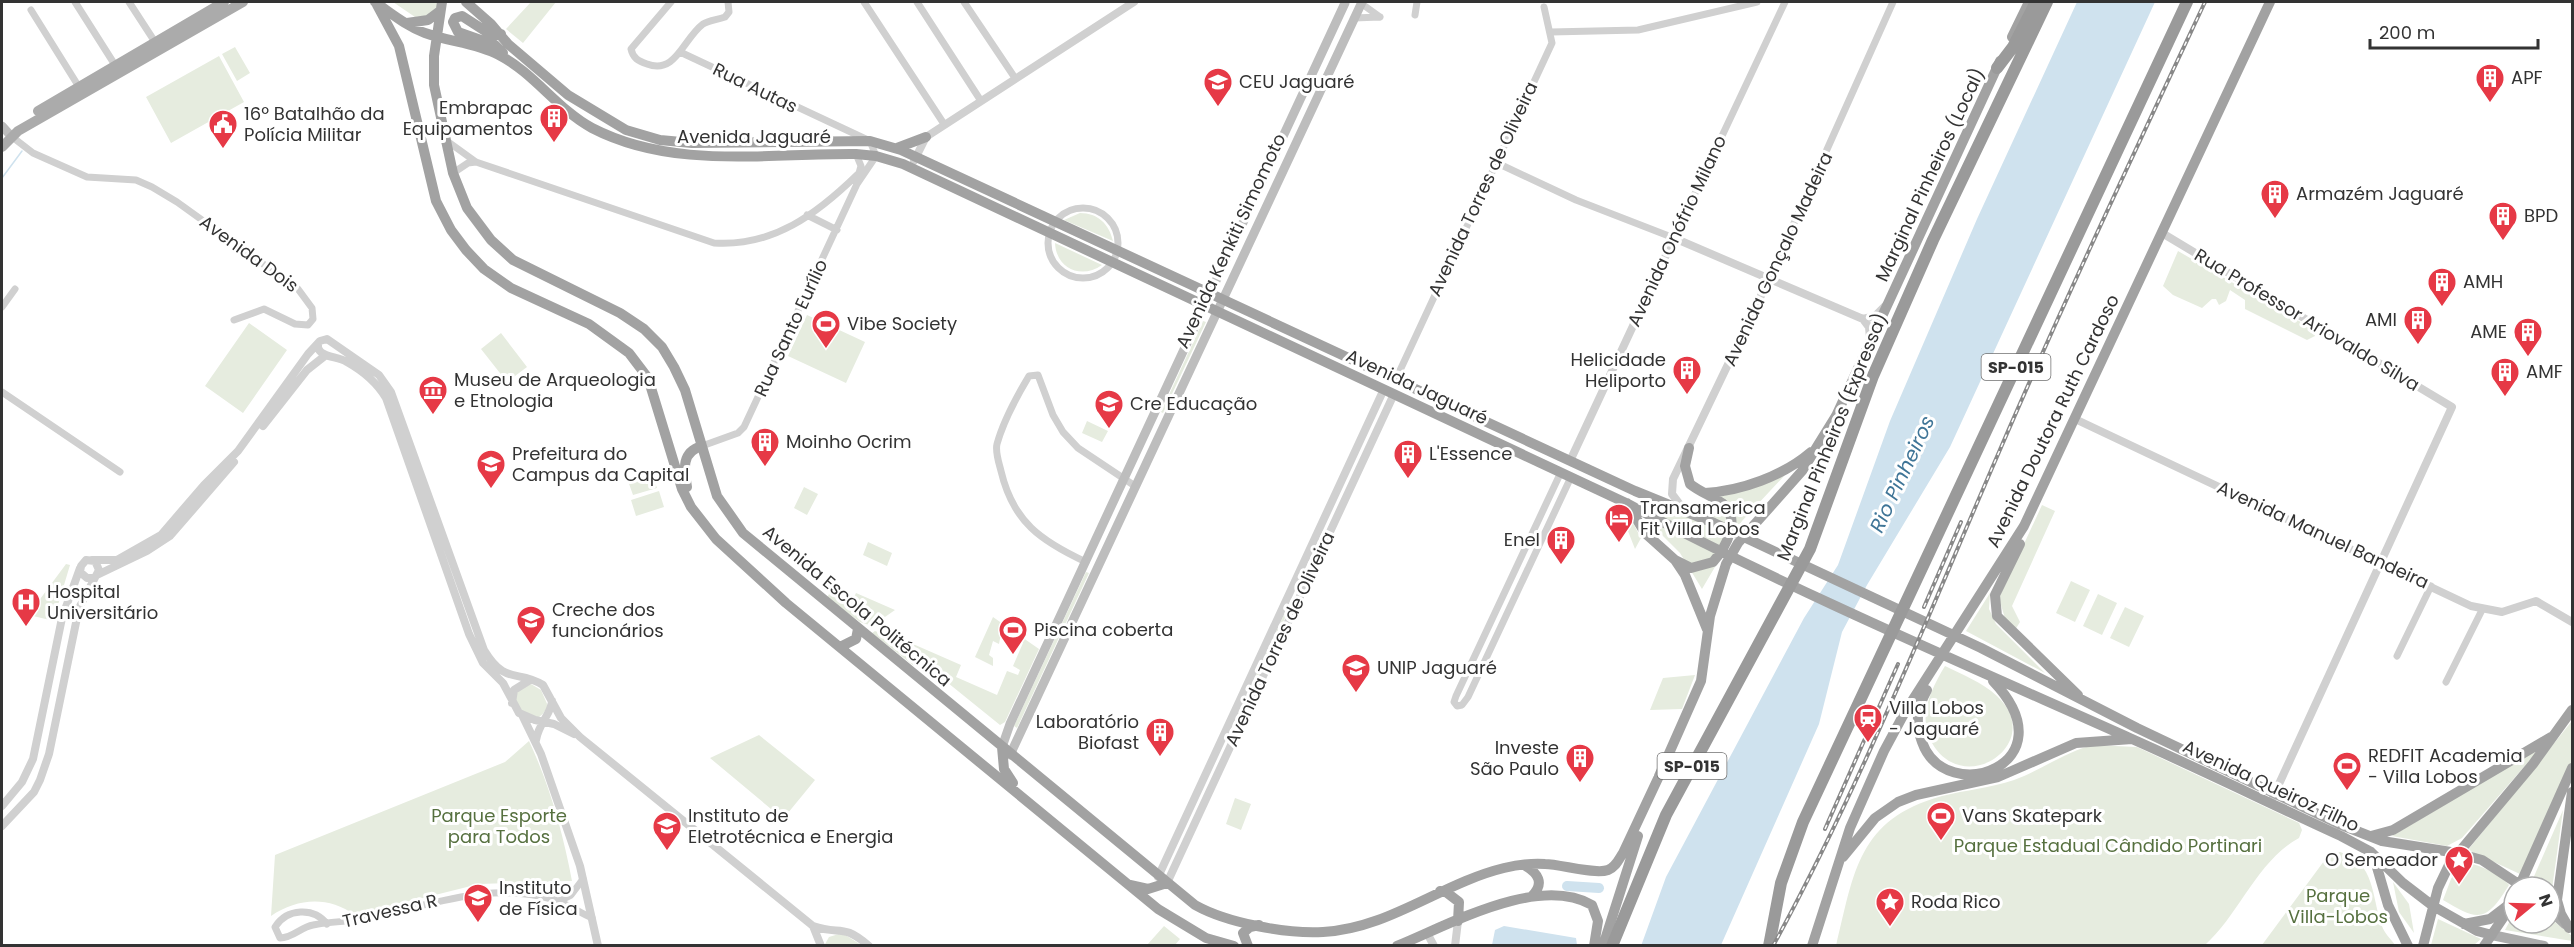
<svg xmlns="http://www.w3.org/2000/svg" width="2574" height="947" font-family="Poppins,sans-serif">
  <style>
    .green { fill: #e6ecdf }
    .water { fill: #cfe2ee }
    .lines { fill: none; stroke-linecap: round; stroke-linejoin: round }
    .stream { stroke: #cfe2ee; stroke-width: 1.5 }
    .river { stroke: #cfe2ee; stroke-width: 10 }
    .minor { stroke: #d0d0d0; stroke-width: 7 }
    .tertiary { stroke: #d0d0d0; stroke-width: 8 }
    .secondary { stroke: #bdbdbd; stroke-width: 9 }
    .primary { stroke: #ababab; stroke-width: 10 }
    .trunk { stroke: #a2a2a2; stroke-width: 10 }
    .motorway { stroke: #9a9a9a; stroke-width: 12 }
    .rail-casing { stroke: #888; stroke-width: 4 }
    .rail { stroke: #fff; stroke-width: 1.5; stroke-dasharray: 4.5; stroke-linecap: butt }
    .labels { text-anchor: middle; stroke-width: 6; stroke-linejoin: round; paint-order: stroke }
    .shield { fill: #fff; stroke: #707070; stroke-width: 1.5 }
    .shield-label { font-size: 16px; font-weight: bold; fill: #333 }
    .poi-label { font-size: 18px; fill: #333; stroke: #fff; text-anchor: start }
    .street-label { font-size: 18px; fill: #333; stroke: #fff }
    .park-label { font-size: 18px; fill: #56703f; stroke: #fff }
    .water-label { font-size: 20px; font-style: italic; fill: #3f7597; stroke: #fff }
  </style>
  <rect width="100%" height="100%" fill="#fff"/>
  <path class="green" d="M393,2H439C436,15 427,16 415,17Z
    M531,2H556L523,43L506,29Z
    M235,47L250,73L237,81L222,54Z
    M219,56L244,102L171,143L146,97Z
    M1080,213C1098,213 1109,224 1113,241L1064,220Z
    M1055,243L1102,265C1081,280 1056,268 1055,243Z
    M2178,251L2311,328L2315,336L2307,340L2245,309V300L2230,290L2226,301L2219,305L2216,299H2212L2202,308L2173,295L2163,286Z
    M807,315L865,342L846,383L788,356Z
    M1203,321L1206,322L1163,413L1161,412Z
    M249,323L287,350L243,413L205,386Z
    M501,333L527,367L507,382L481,349Z
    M1087,421L1108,431L1102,442L1082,433Z
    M652,473L657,488L633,495L628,481Z
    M1785,475L1742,521L1702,589L1680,553L1648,521Z
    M804,487L818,494L807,515L794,508Z
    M659,491L664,507L636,516L631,500Z
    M2042,505L2055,511L2012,606L2020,622L2015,630L2006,622L1999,598Z
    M1624,510L1627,512L1641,538L1635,549L1626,526Z
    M868,542L892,553L887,566L863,555Z
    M66,564L70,565L55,615L50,620L33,616L32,610Z
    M1086,572L1089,573L1017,728L1014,726Z
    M2071,581L2090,590L2075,622L2056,613Z
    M830,592L850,606L856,593L895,610L872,626L860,622L827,598Z
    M1990,593L1989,609L1996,624L2045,673L1966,631Z
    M2098,594L2117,603L2102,635L2083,626Z
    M1288,606L1290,607L1235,727L1233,725Z
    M2125,607L2144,616L2129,647L2110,638Z
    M993,617L1039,649L1005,722L1000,725L927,666L913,644L961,665L956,677L997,695L1007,671L1018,675L1020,670L1013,666L1023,643L1001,633L999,644L993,641L989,655L993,658V666L975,657Z
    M875,631L899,641L914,666L872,633Z
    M1945,666C1963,675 1982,682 1997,696C2047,743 1964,799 1932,743C1917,718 1931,689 1945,666Z
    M1695,675L1682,709L1650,710L1663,678Z
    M531,684L541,690L548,706C537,726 530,718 516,705V690Z
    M2572,721V761L2520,874L2468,850Z
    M759,735L815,780L783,819L710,758Z
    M529,741C550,786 563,833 572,881L479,884L355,915C328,896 298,898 271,916L275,855L505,762Z
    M2093,745L2137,747L2299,823L2302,830L2299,838C2257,861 2239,915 2205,945L1836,946C1854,872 1858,819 1942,796C1966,790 1990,788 2014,780C2041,770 2065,752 2093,745Z
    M2536,750L2537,752L2462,838L2447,846L2392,836Z
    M1235,798L1251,804L1241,830L1226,824Z
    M2563,810L2552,889V902L2550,887H2536L2532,881Z
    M2340,852C2376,863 2371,896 2382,926C2384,933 2391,939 2395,945H2262L2327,857Z
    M2462,862C2476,863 2501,874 2509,885C2486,923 2478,921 2443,900L2451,879Z
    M2393,882L2409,904L2414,933L2399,912Z
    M2514,913V923H2550V918L2572,936V941L2505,930Z
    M2438,919L2481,939L2474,945H2431Z
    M1164,926L1180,939L1175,945H1147Z
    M842,933L863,946H824L829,937Z"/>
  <path class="water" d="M2077,2H2155L1950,447L1867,585L1842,632L1819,724L1721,945L1641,946L1666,877L1804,618L1838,565L1890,421L1977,219Z
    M1504,926L1576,938L1577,945H1492L1495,930Z"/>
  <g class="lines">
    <path class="stream" d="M2,178L22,151"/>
    <path class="river" d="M1567,886L1599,888"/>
    <path class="minor" d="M75,2L115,65
      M129,2L155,42
      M671,2L631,49C633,58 638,61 647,64C676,75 683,39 703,24C710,20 717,20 725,17L729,12L728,2
      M864,2L944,124
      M917,2L981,101
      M964,2L1015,78
      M1362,4L1380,17
      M31,10L79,87
      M1415,15L1417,2
      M1354,18L1380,17
      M1551,32L1638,30L1757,2
      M680,52L870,141L876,156L857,184L744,427L738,433L702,446
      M11,136L33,153L87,177L136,180L152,187L177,202L298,289L312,308L313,319L308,325L295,324L264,309L234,320
      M447,141L476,162L714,243C773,247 817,214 858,174
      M856,154L861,166L858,177
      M1495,162L1576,200L1674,238L1785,2
      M453,173L468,163L476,162
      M1048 243a35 35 0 1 1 70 0a35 35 0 1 1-70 0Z
      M807,215L837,230
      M1769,279L1893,2
      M2,307L15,289
      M1396,379L1552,43L1544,7
      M2,392L120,472
      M1561,472L1456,696L1454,702L1457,706L1462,705L1468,697L1571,477
      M1086,562C1041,541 1013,522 1001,471C999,463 995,452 997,444C1003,422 1017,396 1029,376L1038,375L1053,415L1063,432L1078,448L1135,486
      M2397,656L2431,586
      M2446,682L2482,610
      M559,901L571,895L583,879
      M327,924C314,907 287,908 275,927L280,938C293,938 301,927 313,925C333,921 353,922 372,917C435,904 491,881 555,900C568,904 580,913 592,918"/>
    <path class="tertiary" d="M914,161L926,137L1134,2
      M2162,233L2452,407L2273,797
      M1863,319L1875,316L1885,306
      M318,344V348C322,358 337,356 347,362C363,371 376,381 386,398L469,634L483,663L503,683L519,713L535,720L554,724L574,734
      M2075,419L2471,606L2502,612L2536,601L2572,622
      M263,426L307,370L326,355
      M1570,461L1674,238L1863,319L1869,327L1870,339
      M1684,510L1672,494L1673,479L1769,279
      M92,560H117L161,535L204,485L238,451L308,354L320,341L327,339L379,375L391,392L484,650C506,686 517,669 543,685L561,718L580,737L813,926L821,946
      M97,575L147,551L170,536L234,462
      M512,703L514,690L530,680
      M523,717L541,754L580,866L598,946
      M536,740C539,722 551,715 552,701
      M2,806L22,782L33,759L62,618L80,568
      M2,826L34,792L40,780L49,754L79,608L99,570L95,561L86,560L81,566L80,572L87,578H93
      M1158,877L1384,389
      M1167,883L1394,394
      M813,926C841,936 841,922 869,946
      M1427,933L1434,946
      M1455,946L1458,921"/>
    <path class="secondary" d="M2,126L11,136
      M1002,747L1010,724L1345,3
      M1010,755L1362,2"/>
    <path class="primary" d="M38,111L224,2
      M2,147L18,131L243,2
      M2550,910L2565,924
      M2492,935L2544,946"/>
    <path class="trunk" d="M375,2C391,13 406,26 425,33C450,42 476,43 499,55C534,73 557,109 592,128C673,170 767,153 856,154L876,156L903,164L1626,503C1791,590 1962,663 2132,739C2202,770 2271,804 2341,836L2371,852L2403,883L2433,906L2477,931L2492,935
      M442,2L434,56V85L453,173L467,208L491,240L513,260L620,313L644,329L662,347L674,367L685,390L717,496L743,533L1195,905C1227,923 1286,934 1323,932C1388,929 1442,883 1504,868C1517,865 1531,863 1545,864C1560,864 1595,875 1608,870C1616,867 1619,859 1623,853L1661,772
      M466,2L491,24L508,44L568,95L626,130L660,140L692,143L870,141L901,150L1635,491L1714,523L1981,648L2137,728L2339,824L2382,841L2457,853L2482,860L2520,885
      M377,5L399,46L436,201L451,230L466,250L484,269L511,288L589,324L629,353L648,378L682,489L691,507L716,539L786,603L1158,909L1206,938L1234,946
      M407,23L428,20L440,11
      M501,34L493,36L462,16L455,18L453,22L458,32L495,45L503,53
      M2012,37L2029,2
      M897,148L926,137
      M687,487C684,469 681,452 702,446
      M1705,493C1741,491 1783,476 1811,452
      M1627,503L1645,533L1675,560L1685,575L1707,629
      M2020,544L1995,595L1997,616L2078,695
      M1675,560L1691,568L1713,562C1726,547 1742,519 1722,503C1712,496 1700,492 1690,484L1685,466L1689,448
      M842,646L856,639L858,629
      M1927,690C1917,708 1915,723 1922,742C1946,809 2072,764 1993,681
      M1002,747L1004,769L1013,783
      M1659,776L1701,681L1710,616L1726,564L1738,543L1802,471L1836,416L2000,61
      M2371,836L2393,830L2551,737
      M1843,857L1875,818L1898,802L1916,795L1998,777L2076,743L2132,739
      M2374,857L2388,905L2408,946
      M1524,865C1538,873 1545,883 1532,896
      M1130,885L1148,889L1167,883
      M2519,887L2572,768
      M1440,891L1446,892L1459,902L1458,921
      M2464,924L2490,919L2507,906
      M2569,928L2561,914L2557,900L2572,792
      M1248,946L1243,933L1250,927L1259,925
      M1397,946C1449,925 1538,874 1592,905L1598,921L1594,946
      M1603,946L1638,836
      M1812,946L1850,828L1884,751L1905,712L2024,526L2270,2
      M2423,946L2438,888L2450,863L2533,764L2572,710
      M2484,946L2503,918L2514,897"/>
    <path class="motorway" d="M1997,68L2013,47L2036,2
      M1612,946L1666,815L1810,549L1873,376L1933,240L2047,2
      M1769,946L1781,883L1803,822L2187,2"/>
    <g class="rail-casing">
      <path id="rail" d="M1924,607L1961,522
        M1825,829L1898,664
        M1773,946C1860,787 1927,618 1999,452C2064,301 2135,151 2205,2"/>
    </g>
    <use href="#rail" class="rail"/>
  </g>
  <defs>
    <g id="building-pin" transform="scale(1.5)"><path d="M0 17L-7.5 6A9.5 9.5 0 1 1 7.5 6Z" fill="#e63946" stroke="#fff"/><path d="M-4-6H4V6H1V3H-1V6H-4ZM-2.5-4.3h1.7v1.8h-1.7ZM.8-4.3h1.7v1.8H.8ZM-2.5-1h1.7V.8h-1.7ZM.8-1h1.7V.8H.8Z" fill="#fff"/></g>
    <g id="school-pin" transform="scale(1.5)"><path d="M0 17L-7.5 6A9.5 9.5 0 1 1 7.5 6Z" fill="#e63946" stroke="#fff"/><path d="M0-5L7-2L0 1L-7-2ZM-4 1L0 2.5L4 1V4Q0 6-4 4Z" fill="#fff"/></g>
    <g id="civic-pin" transform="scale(1.5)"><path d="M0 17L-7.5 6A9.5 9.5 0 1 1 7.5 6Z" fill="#e63946" stroke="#fff"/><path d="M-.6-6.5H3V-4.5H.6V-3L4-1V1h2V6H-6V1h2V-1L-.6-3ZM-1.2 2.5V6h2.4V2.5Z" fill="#fff"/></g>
    <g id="stadium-pin" transform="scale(1.5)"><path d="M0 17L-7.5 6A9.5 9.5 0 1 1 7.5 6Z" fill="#e63946" stroke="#fff"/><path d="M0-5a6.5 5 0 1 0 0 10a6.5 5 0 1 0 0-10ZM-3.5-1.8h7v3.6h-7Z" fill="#fff"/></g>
    <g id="museum-pin" transform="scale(1.5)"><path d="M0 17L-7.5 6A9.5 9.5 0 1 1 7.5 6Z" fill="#e63946" stroke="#fff"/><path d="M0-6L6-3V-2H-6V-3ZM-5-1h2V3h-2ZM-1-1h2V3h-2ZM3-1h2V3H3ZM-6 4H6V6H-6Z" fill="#fff"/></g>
    <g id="university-pin" transform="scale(1.5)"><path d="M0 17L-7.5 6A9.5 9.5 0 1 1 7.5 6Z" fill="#e63946" stroke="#fff"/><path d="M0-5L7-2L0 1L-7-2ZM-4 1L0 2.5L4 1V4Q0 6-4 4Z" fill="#fff"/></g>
    <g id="hotel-pin" transform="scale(1.5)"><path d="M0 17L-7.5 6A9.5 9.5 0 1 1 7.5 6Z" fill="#e63946" stroke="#fff"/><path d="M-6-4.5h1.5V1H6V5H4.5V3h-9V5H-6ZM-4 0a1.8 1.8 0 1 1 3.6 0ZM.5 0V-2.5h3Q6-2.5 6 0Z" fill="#fff"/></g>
    <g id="hospital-pin" transform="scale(1.5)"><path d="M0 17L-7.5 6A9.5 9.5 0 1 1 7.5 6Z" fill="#e63946" stroke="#fff"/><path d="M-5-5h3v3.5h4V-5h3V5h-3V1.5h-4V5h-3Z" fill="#fff"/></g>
    <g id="station-pin" transform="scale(1.5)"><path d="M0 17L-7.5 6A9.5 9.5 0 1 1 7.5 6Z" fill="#e63946" stroke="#fff"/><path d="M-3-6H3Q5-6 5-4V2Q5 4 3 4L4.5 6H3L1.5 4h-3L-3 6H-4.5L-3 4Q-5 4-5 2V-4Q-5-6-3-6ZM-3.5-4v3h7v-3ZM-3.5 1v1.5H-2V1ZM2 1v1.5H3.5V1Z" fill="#fff"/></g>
    <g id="sight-pin" transform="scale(1.5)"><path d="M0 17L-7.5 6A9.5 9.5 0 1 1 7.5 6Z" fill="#e63946" stroke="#fff"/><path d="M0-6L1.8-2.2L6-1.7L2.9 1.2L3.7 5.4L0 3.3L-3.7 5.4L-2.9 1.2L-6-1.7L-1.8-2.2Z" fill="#fff"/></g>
  </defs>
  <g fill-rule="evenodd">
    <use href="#building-pin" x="2490" y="78"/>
    <use href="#school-pin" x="1218" y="82"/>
    <use href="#building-pin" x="554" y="118"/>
    <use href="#civic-pin" x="223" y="124"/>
    <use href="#building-pin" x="2275" y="194"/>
    <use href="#building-pin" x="2503" y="216"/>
    <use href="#building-pin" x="2442" y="282"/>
    <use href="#building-pin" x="2418" y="320"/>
    <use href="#stadium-pin" x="826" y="324"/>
    <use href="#building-pin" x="2528" y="332"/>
    <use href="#building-pin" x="1687" y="370"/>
    <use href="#building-pin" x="2505" y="372"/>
    <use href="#museum-pin" x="433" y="390"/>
    <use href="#school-pin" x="1109" y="404"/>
    <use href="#building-pin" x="765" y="442"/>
    <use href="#building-pin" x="1408" y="454"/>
    <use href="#university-pin" x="491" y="464"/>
    <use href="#hotel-pin" x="1619" y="518"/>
    <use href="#building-pin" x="1561" y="540"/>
    <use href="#hospital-pin" x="26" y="602"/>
    <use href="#school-pin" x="531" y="620"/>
    <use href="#stadium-pin" x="1013" y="630"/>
    <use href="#university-pin" x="1356" y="668"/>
    <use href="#station-pin" x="1868" y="718"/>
    <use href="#building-pin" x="1160" y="732"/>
    <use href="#building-pin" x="1580" y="758"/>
    <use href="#stadium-pin" x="2347" y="766"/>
    <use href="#stadium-pin" x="1941" y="816"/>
    <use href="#university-pin" x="667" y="826"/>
    <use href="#sight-pin" x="2459" y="860"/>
    <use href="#university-pin" x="478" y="898"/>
    <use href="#sight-pin" x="1890" y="902"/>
  </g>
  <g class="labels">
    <g class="shield">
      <rect x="1981.5" y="354" width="69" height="26" rx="4.5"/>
      <rect x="1657.5" y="753" width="69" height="26" rx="4.5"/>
    </g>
    <g class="shield-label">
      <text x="2016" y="373">SP-015</text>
      <text x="1692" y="772">SP-015</text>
    </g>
    <g class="poi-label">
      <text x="2511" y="84">APF</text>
      <text x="1239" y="88">CEU Jaguaré</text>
      <text x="533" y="114" text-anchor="end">Embrapac<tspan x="533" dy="21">Equipamentos</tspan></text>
      <text x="244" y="120">16º Batalhão da<tspan x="244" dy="21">Polícia Militar</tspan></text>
      <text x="2296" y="200">Armazém Jaguaré</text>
      <text x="2524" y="222">BPD</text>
      <text x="2463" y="288">AMH</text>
      <text x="2397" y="326" text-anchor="end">AMI</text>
      <text x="847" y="330">Vibe Society</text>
      <text x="2507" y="338" text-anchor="end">AME</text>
      <text x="1666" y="366" text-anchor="end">Helicidade<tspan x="1666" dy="21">Heliporto</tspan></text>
      <text x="2526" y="378">AMF</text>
      <text x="454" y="386">Museu de Arqueologia<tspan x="454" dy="21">e Etnologia</tspan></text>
      <text x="1130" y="410">Cre Educação</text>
      <text x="786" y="448">Moinho Ocrim</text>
      <text x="512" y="460">Prefeitura do<tspan x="512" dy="21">Campus da Capital</tspan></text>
      <text x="1429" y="460">L'Essence</text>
      <text x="1640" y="514">Transamerica<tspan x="1640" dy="21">Fit Villa Lobos</tspan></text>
      <text x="1540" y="546" text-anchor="end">Enel</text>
      <text x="47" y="598">Hospital<tspan x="47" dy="21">Universitário</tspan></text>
      <text x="552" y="616">Creche dos<tspan x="552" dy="21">funcionários</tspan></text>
      <text x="1034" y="636">Piscina coberta</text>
      <text x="1377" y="674">UNIP Jaguaré</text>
      <text x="1889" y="714">Villa Lobos<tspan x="1889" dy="21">- Jaguaré</tspan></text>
      <text x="1139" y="728" text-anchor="end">Laboratório<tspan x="1139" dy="21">Biofast</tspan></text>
      <text x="1559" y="754" text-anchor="end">Investe<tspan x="1559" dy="21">São Paulo</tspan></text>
      <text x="2368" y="762">REDFIT Academia<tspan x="2368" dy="21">- Villa Lobos</tspan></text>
      <text x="688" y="822">Instituto de<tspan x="688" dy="21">Eletrotécnica e Energia</tspan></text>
      <text x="1962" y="822">Vans Skatepark</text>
      <text x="2438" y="866" text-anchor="end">O Semeador</text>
      <text x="499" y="894">Instituto<tspan x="499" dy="21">de Física</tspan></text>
      <text x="1911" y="908">Roda Rico</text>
    </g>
    <g class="street-label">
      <text transform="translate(755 88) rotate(26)" y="6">Rua Autas</text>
      <text x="754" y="143">Avenida Jaguaré</text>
      <text transform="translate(1930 175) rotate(-65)" y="6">Marginal Pinheiros (Local)</text>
      <text transform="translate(1483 189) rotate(-65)" y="6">Avenida Torres de Oliveira</text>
      <text transform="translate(1677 231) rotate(-65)" y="6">Avenida Onófrio Milano</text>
      <text transform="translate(1231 241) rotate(-65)" y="6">Avenida Kenkiti Simomoto</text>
      <text transform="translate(249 254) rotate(36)" y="6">Avenida Dois</text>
      <text transform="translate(1778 259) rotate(-65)" y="6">Avenida Gonçalo Madeira</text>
      <text transform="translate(2307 320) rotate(31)" y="6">Rua Professor Ariovaldo Silva</text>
      <text transform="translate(791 328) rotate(-65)" y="6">Rua Santo Eurílio</text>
      <text transform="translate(1417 387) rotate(25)" y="6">Avenida Jaguaré</text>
      <text transform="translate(2053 421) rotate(-64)" y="6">Avenida Doutora Ruth Cardoso</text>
      <text transform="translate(1832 437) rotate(-68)" y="6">Marginal Pinheiros (Expressa)</text>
      <text transform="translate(2323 535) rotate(25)" y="6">Avenida Manuel Bandeira</text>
      <text transform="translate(857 606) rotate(40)" y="6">Avenida Escola Politécnica</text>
      <text transform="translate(1280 639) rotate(-65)" y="6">Avenida Torres de Oliveira</text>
      <text transform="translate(2271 786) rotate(25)" y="6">Avenida Queiroz Filho</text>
      <text transform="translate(390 911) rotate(-13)" y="6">Travessa R</text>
    </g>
    <g class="park-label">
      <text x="499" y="822">Parque Esporte<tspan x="499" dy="21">para Todos</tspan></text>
      <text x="2108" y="852">Parque Estadual Cândido Portinari</text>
      <text x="2338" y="902">Parque<tspan x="2338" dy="21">Villa-Lobos</tspan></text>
    </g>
    <g class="water-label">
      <text transform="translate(1902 474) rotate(-65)" y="7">Rio Pinheiros</text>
    </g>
  </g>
  <rect width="2574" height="947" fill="none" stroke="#333333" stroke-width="6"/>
  <g transform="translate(2532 905) rotate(71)"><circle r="28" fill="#ffffff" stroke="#adadad" stroke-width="1.5"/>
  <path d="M0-4.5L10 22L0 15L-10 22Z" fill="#e63946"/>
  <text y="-9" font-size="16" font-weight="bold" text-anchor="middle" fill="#333333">N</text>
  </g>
  <path d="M2370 39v9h168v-9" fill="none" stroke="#333333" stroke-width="3"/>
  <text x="2379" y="39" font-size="18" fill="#333333" stroke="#ffffff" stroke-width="4.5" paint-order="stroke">200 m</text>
</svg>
